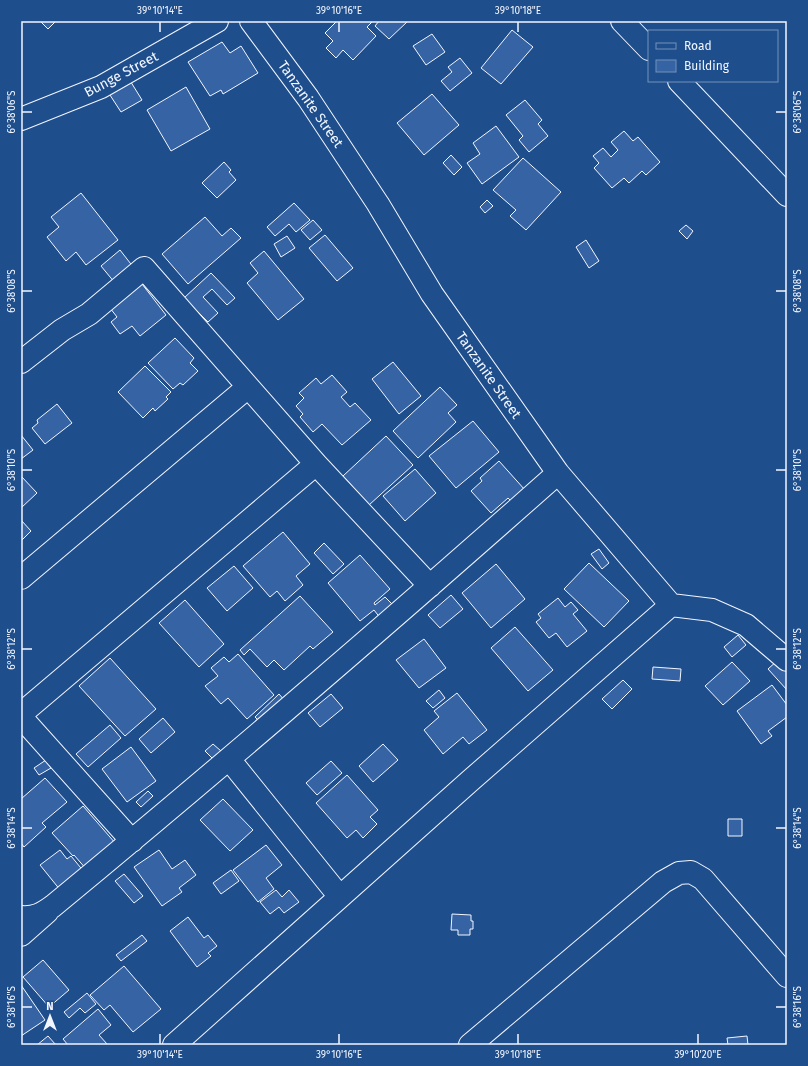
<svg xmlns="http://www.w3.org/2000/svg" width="808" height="1066" font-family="'Fira Sans',sans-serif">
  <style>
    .building { fill: #3563a3; stroke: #f2f6ff }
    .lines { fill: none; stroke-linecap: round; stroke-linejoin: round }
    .minor-casing { stroke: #f2f6ff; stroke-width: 24 }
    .minor { stroke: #1f4e8c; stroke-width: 22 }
    .ticks { fill: none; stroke: #f2f6ff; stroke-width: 1.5 }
    .labels { text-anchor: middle; stroke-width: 3; stroke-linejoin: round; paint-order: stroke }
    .street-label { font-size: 14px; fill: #f2f6ff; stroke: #1f4e8c }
    .neatline { fill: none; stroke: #f2f6ff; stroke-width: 1.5 }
    .ticks-label { font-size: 10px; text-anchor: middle; fill: #f2f6ff }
  </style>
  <rect width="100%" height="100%" fill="#1f4e8c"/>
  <path class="building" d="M40,21H56L48,29Z
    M337,21H373L367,27L376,36L353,60L343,50L336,58L326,48L333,41L325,33Z
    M379,21H408L389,39L375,26Z
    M512,30L533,47L501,84L481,68Z
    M432,34L445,52L426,65L413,46Z
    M222,42L230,53L241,46L258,73L223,94L221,90L210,96L188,62Z
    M460,58L472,73L450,91L441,81L452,72L448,67Z
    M129,79L142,100L121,112L108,92Z
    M186,87L210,129L171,151L147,110Z
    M432,94L459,125L424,155L397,123Z
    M525,100L542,120L538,124L548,136L529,152L519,140L523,136L506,115Z
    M496,126L519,157L482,184L467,163L480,154L473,143Z
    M624,131L633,141L638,137L660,162L646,175L642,171L629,183L624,178L612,188L594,168L599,163L593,156L603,148L611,157L618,150L611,142Z
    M451,155L462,167L454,175L443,163Z
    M523,158L561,192L526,230L510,216L516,210L493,190Z
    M224,162L231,170L229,172L236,180L217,198L202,183Z
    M81,193L118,240L86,265L76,252L66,261L47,237L59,227L51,217Z
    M487,200L493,206L485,213L480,207Z
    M294,203L310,220L296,232L289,224L275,236L267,227Z
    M205,217L222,236L231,228L241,238L188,284L162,254Z
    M313,220L322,230L310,240L301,230Z
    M686,225L693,231L687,239L679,231Z
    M325,235L353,268L337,281L309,248Z
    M287,236L295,248L281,257L274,244Z
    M586,240L599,261L589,268L576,247Z
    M120,250L134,268L115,283L101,266Z
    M264,251L304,299L278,320L247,283L258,273L250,263Z
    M211,273L235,298L227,305L212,289L203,297L218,313L208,322L184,298Z
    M142,284L166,315L140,336L132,326L120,334L111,322L117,317L110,308Z
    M175,338L194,358L190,363L198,371L183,385L180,383L173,389L148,363Z
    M393,362L421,396L399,414L372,379Z
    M145,366L171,392L166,397L168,399L155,411L153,408L143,418L118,392Z
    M332,375L347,392L341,397L350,407L355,403L371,420L342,445L322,424L313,432L300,417L303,414L296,406L304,398L299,393L316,378L321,384Z
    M440,387L457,405L448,413L456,422L418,458L393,431Z
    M57,404L72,423L45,444L32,428L38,423L37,420Z
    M473,421L499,452L456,488L429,456Z
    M21,435L33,450L21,459Z
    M386,436L413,465L369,505L343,476Z
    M499,461L525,490L512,502L508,498L491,513L471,491L482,481L480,478Z
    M415,469L436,493L405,521L383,496Z
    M21,476L37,493L21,508Z
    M21,520L31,531L21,541Z
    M283,532L310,564L296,576L303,585L285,601L277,591L270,597L243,566Z
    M324,543L344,564L333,574L314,553Z
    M599,549L609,563L602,569L591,554Z
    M360,555L390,589L374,603L375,605L385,597L395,607L381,619L374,610L360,621L328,583Z
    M589,563L629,601L604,627L564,589Z
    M496,564L525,599L491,628L462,593Z
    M234,566L253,588L227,611L207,588Z
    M451,595L463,609L440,628L428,615Z
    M300,596L333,632L313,649L310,646L284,670L274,660L267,667L250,649L244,655L240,650Z
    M558,598L565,607L571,602L578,610L573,614L587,631L567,647L556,633L549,638L536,622L541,618L538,614Z
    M185,600L224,644L199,667L159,623Z
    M515,627L553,670L528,691L491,648Z
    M738,635L746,645L732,657L724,647Z
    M424,639L446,668L419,688L396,660Z
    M238,654L274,695L247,719L228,698L221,704L205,686L218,676L211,668L224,657L229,662Z
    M110,658L156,709L125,736L79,686Z
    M778,660L787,670V690L768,669Z
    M732,662L750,681L723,705L705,686Z
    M653,667L681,669L680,681L652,679Z
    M623,680L632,689L612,709L602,699Z
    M772,685L787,705V717L768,731L772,736L761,744L737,711Z
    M439,690L445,698L433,708L426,701Z
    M457,693L487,730L469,744L463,737L443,754L424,730L439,717L434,711Z
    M279,694L285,701L262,724L255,717Z
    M331,694L343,708L320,727L308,713Z
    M163,718L175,732L151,753L139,739Z
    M110,725L121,738L88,767L76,754Z
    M213,744L221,751L213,759L205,751Z
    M383,744L398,760L373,782L359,766Z
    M131,747L156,781L127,802L102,769Z
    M46,760L51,768L39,775L34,768Z
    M331,761L342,773L317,795L306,783Z
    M347,775L378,810L370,817L377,824L363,838L356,830L347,838L316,803Z
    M45,778L67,802L42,823L46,827L24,847L21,843V799Z
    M148,791L153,796L141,807L136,802Z
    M223,799L253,830L230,851L200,820Z
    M83,806L116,844L87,870L74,855L73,856L52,833Z
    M728,819H742V836H728Z
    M266,845L282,865L266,878L274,889L258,902L233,870Z
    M60,850L67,859L71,856L85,873L61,891L40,865Z
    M159,850L172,869L185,860L196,875L179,888L182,892L162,906L134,867Z
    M231,870L239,881L221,894L213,883Z
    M124,874L143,896L134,903L115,881Z
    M276,890L282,897L289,890L299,902L284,913L279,907L270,914L260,902Z
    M452,914L471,915V921H473V929H470V935H458V930H451Z
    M188,917L204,938L208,935L217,946L208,953L211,956L197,967L170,931Z
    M142,935L147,941L121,961L116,955Z
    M43,960L69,990L49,1007L23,977Z
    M124,966L161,1009L133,1032L110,1005L104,1010L90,995Z
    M21,985L45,1020L21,1036Z
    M87,993L96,1004L85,1013L80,1008L69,1018L64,1012Z
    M98,1009L111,1025L99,1035L107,1044L106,1045H68L63,1039Z
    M48,1036L56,1045H37Z
    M747,1036L748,1045H728L727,1038Z"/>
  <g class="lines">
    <g class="minor-casing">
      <path id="minor" d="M251,21L308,98L378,204L432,294L558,473L671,605L712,610L746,625L787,660
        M622,21L649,49
        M679,81L787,195
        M21,119L101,87L217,21
        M21,362L62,330L89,314L144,268L316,464L430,586
        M21,578L248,387
        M21,714L316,464
        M21,717L132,841
        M229,759L340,897
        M21,917C35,918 42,914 53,906C224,765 392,620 558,473
        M21,935L47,912
        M174,1045L471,780L671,605
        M470,1045L663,882L679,873L691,872L703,879L787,976"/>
    </g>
    <use href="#minor" class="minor"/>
  </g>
  <path class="ticks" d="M160,22V32M339,22V32M518,22V32M22,112H32M776,112H786M22,291H32M776,291H786M22,470H32M776,470H786M22,649H32M776,649H786M22,828H32M776,828H786M22,1007H32M776,1007H786M160,1034V1044M339,1034V1044M518,1034V1044M698,1034V1044"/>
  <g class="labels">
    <g class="street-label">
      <text transform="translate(121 74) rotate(-28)" y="5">Bunge Street</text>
      <text transform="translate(311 104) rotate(55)" y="5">Tanzanite Street</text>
      <text transform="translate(489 375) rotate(55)" y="5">Tanzanite Street</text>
    </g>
  </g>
  <rect width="808" height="1066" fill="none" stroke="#1f4e8c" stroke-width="44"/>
  <rect x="648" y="30" width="130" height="52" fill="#1f4e8c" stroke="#7391ba"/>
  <rect x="656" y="43" width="20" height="6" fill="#1f4e8c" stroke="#7391ba"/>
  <text x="684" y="50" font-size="12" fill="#f2f6ff">Road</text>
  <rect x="656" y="60" width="20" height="12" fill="#3563a3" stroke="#7391ba"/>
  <text x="684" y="70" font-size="12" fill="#f2f6ff">Building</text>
  <g transform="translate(50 1016)" stroke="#1f4e8c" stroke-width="3" paint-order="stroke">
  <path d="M0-3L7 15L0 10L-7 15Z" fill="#f2f6ff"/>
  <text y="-6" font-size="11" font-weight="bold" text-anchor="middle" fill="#f2f6ff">N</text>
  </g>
  <rect x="22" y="22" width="764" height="1022" class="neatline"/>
  <g class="ticks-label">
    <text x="160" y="14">39°10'14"E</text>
    <text x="339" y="14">39°10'16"E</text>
    <text x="518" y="14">39°10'18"E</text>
    <text transform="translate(11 112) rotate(-90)" y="4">6°38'06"S</text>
    <text transform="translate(797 112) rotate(-90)" y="4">6°38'06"S</text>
    <text transform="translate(11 291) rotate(-90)" y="4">6°38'08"S</text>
    <text transform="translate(797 291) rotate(-90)" y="4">6°38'08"S</text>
    <text transform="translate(11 470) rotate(-90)" y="4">6°38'10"S</text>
    <text transform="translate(797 470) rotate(-90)" y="4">6°38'10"S</text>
    <text transform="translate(11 649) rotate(-90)" y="4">6°38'12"S</text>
    <text transform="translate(797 649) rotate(-90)" y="4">6°38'12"S</text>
    <text transform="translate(11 828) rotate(-90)" y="4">6°38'14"S</text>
    <text transform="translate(797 828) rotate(-90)" y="4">6°38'14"S</text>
    <text transform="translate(11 1007) rotate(-90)" y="4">6°38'16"S</text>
    <text transform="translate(797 1007) rotate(-90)" y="4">6°38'16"S</text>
    <text x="160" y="1058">39°10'14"E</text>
    <text x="339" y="1058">39°10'16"E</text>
    <text x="518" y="1058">39°10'18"E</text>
    <text x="698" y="1058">39°10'20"E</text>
  </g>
</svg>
